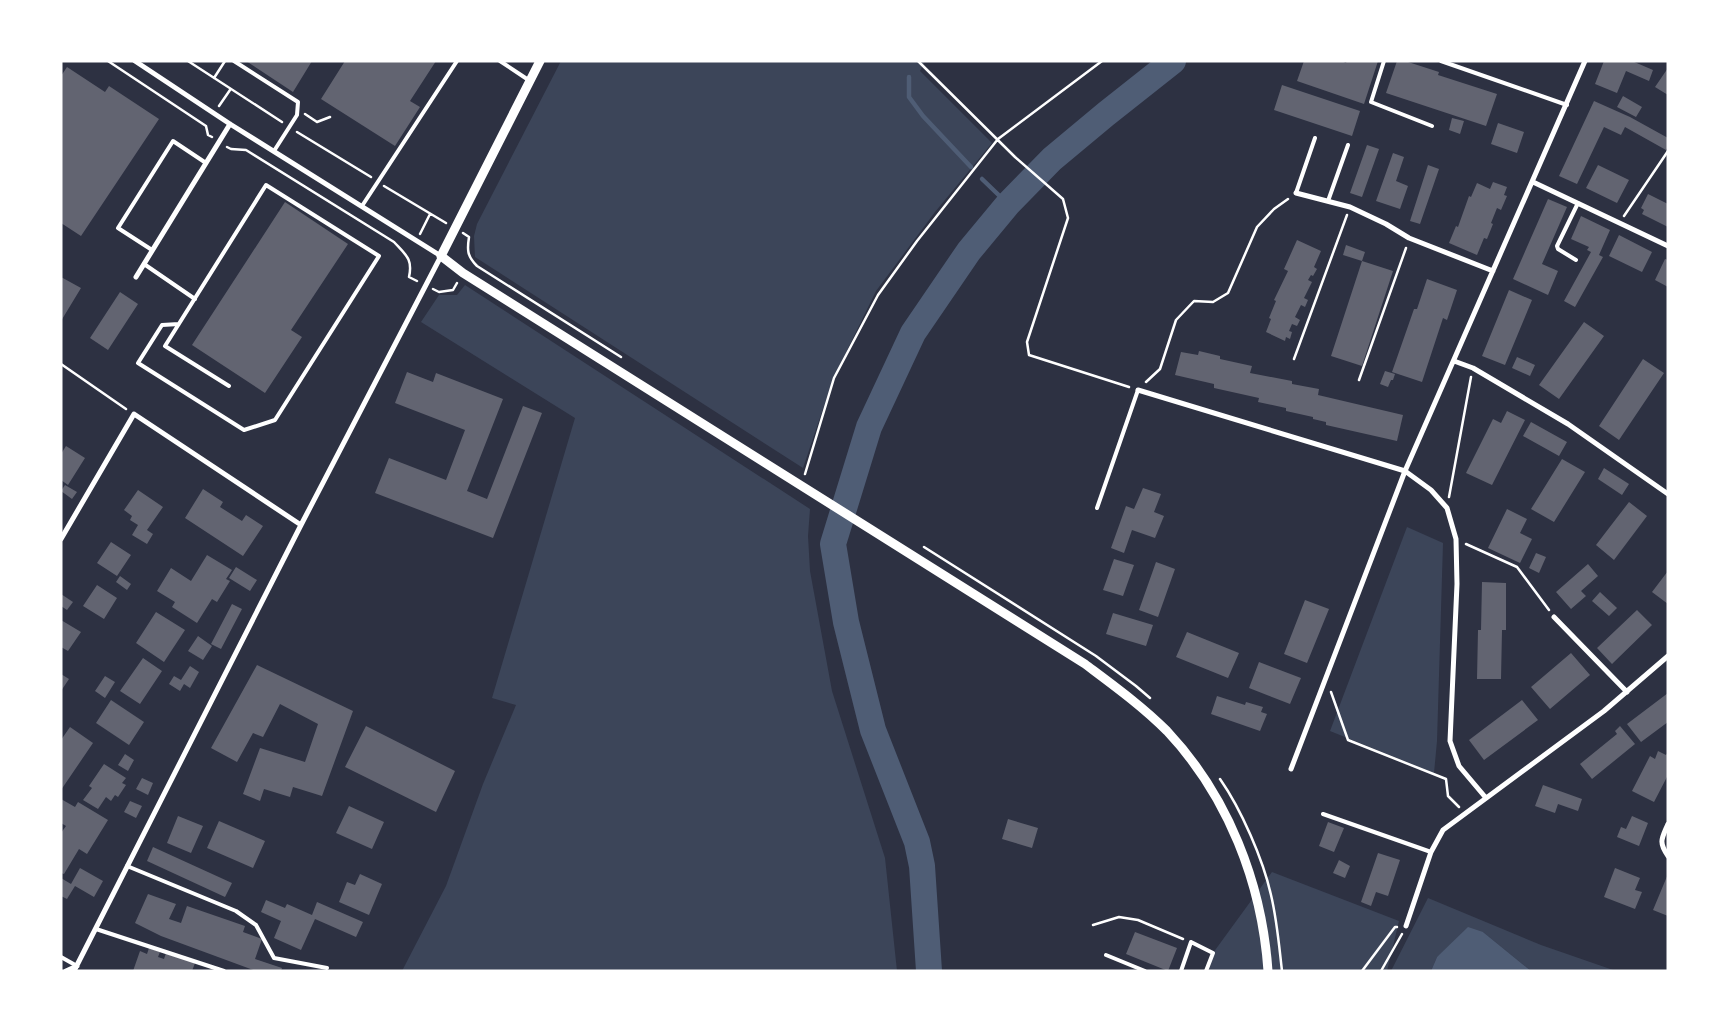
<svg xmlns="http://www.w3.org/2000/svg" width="1729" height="1032" font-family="'Fira Sans Condensed',sans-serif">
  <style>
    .green { fill: #3c4559 }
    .water { fill: #4f5d75 }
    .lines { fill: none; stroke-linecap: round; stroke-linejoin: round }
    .stream { stroke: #4f5d75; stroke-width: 4.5 }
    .river { stroke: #4f5d75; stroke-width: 26 }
    .building { fill: #626471 }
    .path { stroke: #fff; stroke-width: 2.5 }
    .service { stroke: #fff; stroke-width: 4 }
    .minor { stroke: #fff; stroke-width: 5 }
    .tertiary { stroke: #fff; stroke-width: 9 }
  </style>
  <rect width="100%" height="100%" fill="#2d3142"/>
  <path class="green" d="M561,61H925L920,71L992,143L935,212L876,291L833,379L803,468L475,257L474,236L477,224Z
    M465,285L810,509L808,536L810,571L832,691L885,858L897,971H402L446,886L483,784L516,705L492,698L575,418L421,322L439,295H457Z
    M1407,527L1443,543L1437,741L1434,773L1330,731Z
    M1272,872L1399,921L1387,971H1206L1213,953Z
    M1428,898L1541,945L1616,971H1531L1483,932L1437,957L1431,971H1391Z"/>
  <path class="water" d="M1468,927L1483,932L1531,971H1431L1437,957Z"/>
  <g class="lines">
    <path class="stream" d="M909,77V97L923,116L971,167
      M982,179L1008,204"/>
    <path class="river" d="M929,971L922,866L917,842L873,730L846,622L833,544L869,427L913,333L969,251L1008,204L1052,159L1106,114L1173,61"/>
  </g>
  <path class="building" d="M246,61H312L293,92Z
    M345,61H436L410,101L420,107L395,146L321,99Z
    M1304,61H1341L1346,63L1347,61H1378L1364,104L1297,81Z
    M1397,61H1405L1439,72L1438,75L1497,94L1486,126L1386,93Z
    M1604,61H1632L1653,70L1649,81L1626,71L1617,93L1595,84Z
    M67,67L105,92L109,86L159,119L81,236L61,223V76Z
    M1668,68V95L1655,87Z
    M1282,85L1360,111L1352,136L1274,110Z
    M1623,96L1642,107L1636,117L1617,107Z
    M1594,101L1630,117L1668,138V147L1666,150L1625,127L1621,135L1604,127L1577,184L1559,176Z
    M1452,118L1464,121L1460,134L1449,130Z
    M1498,123L1524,132L1517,153L1491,144Z
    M1367,145L1379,149L1362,197L1350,193Z
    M1393,153L1404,157L1396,181L1408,186L1400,209L1376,201Z
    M1428,165L1439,169L1420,224L1410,221Z
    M1598,165L1629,180L1617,203L1586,188Z
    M1493,182L1507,187L1504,195L1507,196L1501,210L1497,208L1491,223L1493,224L1487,239L1484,238L1477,255L1449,243L1456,226L1458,227L1469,196L1471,197L1477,183L1490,189Z
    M1648,194L1668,204V227L1642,214L1644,210L1641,208Z
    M1548,199L1567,207L1542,264L1558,271L1548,295L1513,279Z
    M285,202L348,244L291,330L302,337L265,393L192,345Z
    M1581,216L1610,230L1599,255L1603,257L1575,307L1564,301L1591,252L1587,250L1589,247L1571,239Z
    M1619,235L1652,252L1642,272L1609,256Z
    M1297,240L1321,251L1314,267L1317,269L1313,276L1311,275L1308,280L1312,282L1304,298L1308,300L1305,307L1301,305L1295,317L1300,320L1297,326L1292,324L1289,331L1292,332L1290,339L1286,337L1285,341L1266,332L1271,319L1269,318L1276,301L1274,300L1288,271L1284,269Z
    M1346,245L1365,252L1362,261L1393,271L1362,366L1331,356L1362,261L1343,255Z
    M1665,259L1668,260V287L1655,280Z
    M61,277L81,288L61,321Z
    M1427,279L1457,290L1447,320L1443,318L1422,382L1392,372L1414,309H1417Z
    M1509,290L1532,300L1505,365L1482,356Z
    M120,292L138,304L108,350L90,338Z
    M1584,322L1604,336L1559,399L1539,385Z
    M1199,351L1220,356V359L1252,366L1250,373L1292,381V384L1319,389L1318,395L1403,415L1397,441L1326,425V422L1313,419V417L1286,411V408L1258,402L1259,398L1214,388V384L1175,375L1181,352L1198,355Z
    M1517,357L1535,365L1530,376L1512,368Z
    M1643,359L1664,373L1619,440L1599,426Z
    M1385,371L1395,374L1393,380H1391L1388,387L1380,384Z
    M407,372L433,382L436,373L503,399L467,491L487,499L523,406L542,413L493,538L375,493L389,458L446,480L465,430L395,403Z
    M1507,411L1525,420L1492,485L1466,473L1493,419L1501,423Z
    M1531,422L1567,442L1559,456L1523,436Z
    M66,446L85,458L68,485L61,480V454Z
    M1562,459L1585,472L1554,522L1531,509Z
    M1604,468L1629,484L1622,495L1598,479Z
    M65,485L77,492L72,499L61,491Z
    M1143,488L1161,494L1154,512L1164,516L1155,538L1132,530L1124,553L1111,548L1126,506L1134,509Z
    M203,489L223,502L220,507L242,521L246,515L263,526L243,556L185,518Z
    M138,490L163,507L147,530L153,534L147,544L132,535L138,525L130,520L132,516L124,510Z
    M1629,502L1647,516L1614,560L1596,545Z
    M1507,509L1527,519L1520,533L1532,539L1520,563L1488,548Z
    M111,542L131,555L117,576L97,563Z
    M1536,553L1546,557L1539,573L1529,568Z
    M207,555L232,570L226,579L230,581L217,602L212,599L197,623L172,607L175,602L157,591L171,568L191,581Z
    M1114,559L1134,565L1123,596L1103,590Z
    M1156,562L1175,569L1158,617L1139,610Z
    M1588,564L1598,576L1581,591L1586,596L1571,609L1556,592Z
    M236,567L257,580L250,591L229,578Z
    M1668,571V604L1652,592Z
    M120,576L131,584L127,590L116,582Z
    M1482,582L1506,583V630H1502L1501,679H1477L1478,630H1481Z
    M97,585L117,598L104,619L83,606Z
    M1600,592L1617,608L1609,616L1592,601Z
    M61,594L73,602L67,610L61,606Z
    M1305,600L1329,609L1307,663L1284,654Z
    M232,604L242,609L221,649L211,644Z
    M1637,610L1652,625L1612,664L1597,648Z
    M156,612L185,630L164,662L136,643Z
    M1113,613L1153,625L1146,646L1106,634Z
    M61,620L81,632L68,651L61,647Z
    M1187,632L1239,653L1228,678L1176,657Z
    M198,636L212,646L203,660L188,651Z
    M1571,653L1590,675L1550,709L1531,687Z
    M143,658L162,671L140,704L120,691Z
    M1259,662L1301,678L1290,704L1249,688Z
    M257,665L353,711L322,796L293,787L290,797L264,789L260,801L243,794L260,748L305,762L318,724L280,704L263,737L253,733L237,762L211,748Z
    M190,666L199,672L190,688L184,684L180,691L169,684L174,676L181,680Z
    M61,674L69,679L61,691Z
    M105,676L115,682L105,698L95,691Z
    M1668,693V722L1641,742L1627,724Z
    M1217,696L1245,705L1246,702L1263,707L1261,712L1267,714L1260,731L1211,714Z
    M111,700L144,722L129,745L96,723Z
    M1522,700L1538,720L1484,760L1469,740Z
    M366,726L455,771L436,812L345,767Z
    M1620,726L1635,744L1592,779L1580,764L1617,734L1615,731Z
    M70,727L93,743L61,790V740Z
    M1658,751L1666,755L1668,752V775L1654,802L1632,791L1650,756L1655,759Z
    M125,754L134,760L128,771L118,765Z
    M104,764L126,778L122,783L126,785L118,797L115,795L111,801L106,797L98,809L83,800L92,788L89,786Z
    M142,778L153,783L148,795L136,789Z
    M1543,785L1582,799L1578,811L1558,804L1555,813L1535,806Z
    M61,799L75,807L78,802L108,820L87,854L79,849L64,874L61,873V833L66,826L61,823Z
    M130,801L142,806L136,818L124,812Z
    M349,806L384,822L372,849L336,833Z
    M178,816L203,826L191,853L167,843Z
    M1632,816L1648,823L1639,846L1617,837L1621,827L1626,829Z
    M1008,819L1038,828L1032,848L1002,839Z
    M219,821L265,841L253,868L207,848Z
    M1328,822L1344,828L1334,852L1319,846Z
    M153,847L232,883L225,897L147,861Z
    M1378,853L1400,860L1388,896L1376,892L1371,906L1361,902Z
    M1339,860L1350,866L1345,878L1333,873Z
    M80,868L103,881L94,897L75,886L67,899L61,896V878L71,884Z
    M1615,868L1640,878L1635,890L1642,892L1635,909L1604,897Z
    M360,874L382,884L369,915L339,902L347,882L355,885Z
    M1668,874V916L1653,910Z
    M148,894L176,904L169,919L181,923L187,906L245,926L243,932L262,939L255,959L282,968L281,971H256L161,936L135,923Z
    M266,900L285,908L287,904L312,915L317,902L363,922L356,937L315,919L301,950L274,938L281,921L261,912Z
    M1135,932L1177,948L1168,971L1126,954Z
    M149,948L160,952L158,957L164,959L166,953L195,963L192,971H133L140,951L147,954Z"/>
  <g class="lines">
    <path class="path" d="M108,61L206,126L208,135L212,137
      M188,61L282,122
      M918,61L1015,157L1063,199L1068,218L1027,342L1029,355L1129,387
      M214,78L225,61
      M219,106L230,90
      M305,114L317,122L330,117
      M297,132L371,177
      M227,147L231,149L246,150L394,242C406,255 413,259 409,277L417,281
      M384,186L446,223
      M1624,216L1668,151
      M463,233L469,237C467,250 467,256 477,266L621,357
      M420,234L430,214
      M433,289L439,292L453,290L457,283
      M1294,359L1347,215
      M61,364L126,409
      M1359,380L1406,248
      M1146,382L1160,369L1176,320L1194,301L1213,302L1228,293L1257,227L1274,209L1288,199
      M805,474L834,378L878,295L917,241L998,139L1102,61
      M1449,497L1471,377
      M1466,544L1517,567L1549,610
      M924,547L1096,656L1136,686L1150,698
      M1331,692L1348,740L1446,779L1448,796L1459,807
      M1220,779C1241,809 1263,859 1271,895C1277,920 1279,945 1282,971
      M1093,925L1119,917L1138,920L1183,939
      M1362,971L1395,927H1397
      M1381,971L1402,934"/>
    <path class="service" d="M234,61L298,102L297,115L274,151
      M500,61L530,81
      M1384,61L1371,102L1432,126
      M1441,61L1567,105
      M1296,193L1315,138
      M1328,201L1348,145
      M362,206L457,61
      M152,250L118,228L173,141L206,163
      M1576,260L1558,249L1557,246L1578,203
      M144,264L195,299
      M179,324L162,325L138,363L244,430L275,420L379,256L266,185L165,346L229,386
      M1097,508L1138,390
      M1323,814L1431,852
      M127,866L236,911L256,925L274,958L327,968
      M96,929L224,971
      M1106,955L1145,971
      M61,957L77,966
      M1181,971L1191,942L1213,953L1206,971"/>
    <path class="minor" d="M1533,182L1668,246
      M1296,193L1350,207L1386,224L1409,238L1493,271
      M136,277L230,124
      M1454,361L1473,368L1568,424L1668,494
      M1138,390L1405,471L1431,490L1447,508L1456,539L1457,584L1450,741L1459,766L1486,798
      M61,539L134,414L301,525
      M1554,617L1627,692
      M1291,769L1405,471L1585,61
      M1668,824C1662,838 1658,842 1668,856
      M1406,926L1431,852L1443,830L1604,711L1668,656
      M66,971L77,966
      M74,971L301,525L441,256L230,124L135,61"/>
    <path class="tertiary" d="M540,61L441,256L463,273L1085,664C1113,685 1142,706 1167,731C1228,796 1262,883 1268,971"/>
  </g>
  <rect width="1729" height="1032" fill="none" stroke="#ffffff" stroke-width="125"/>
</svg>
